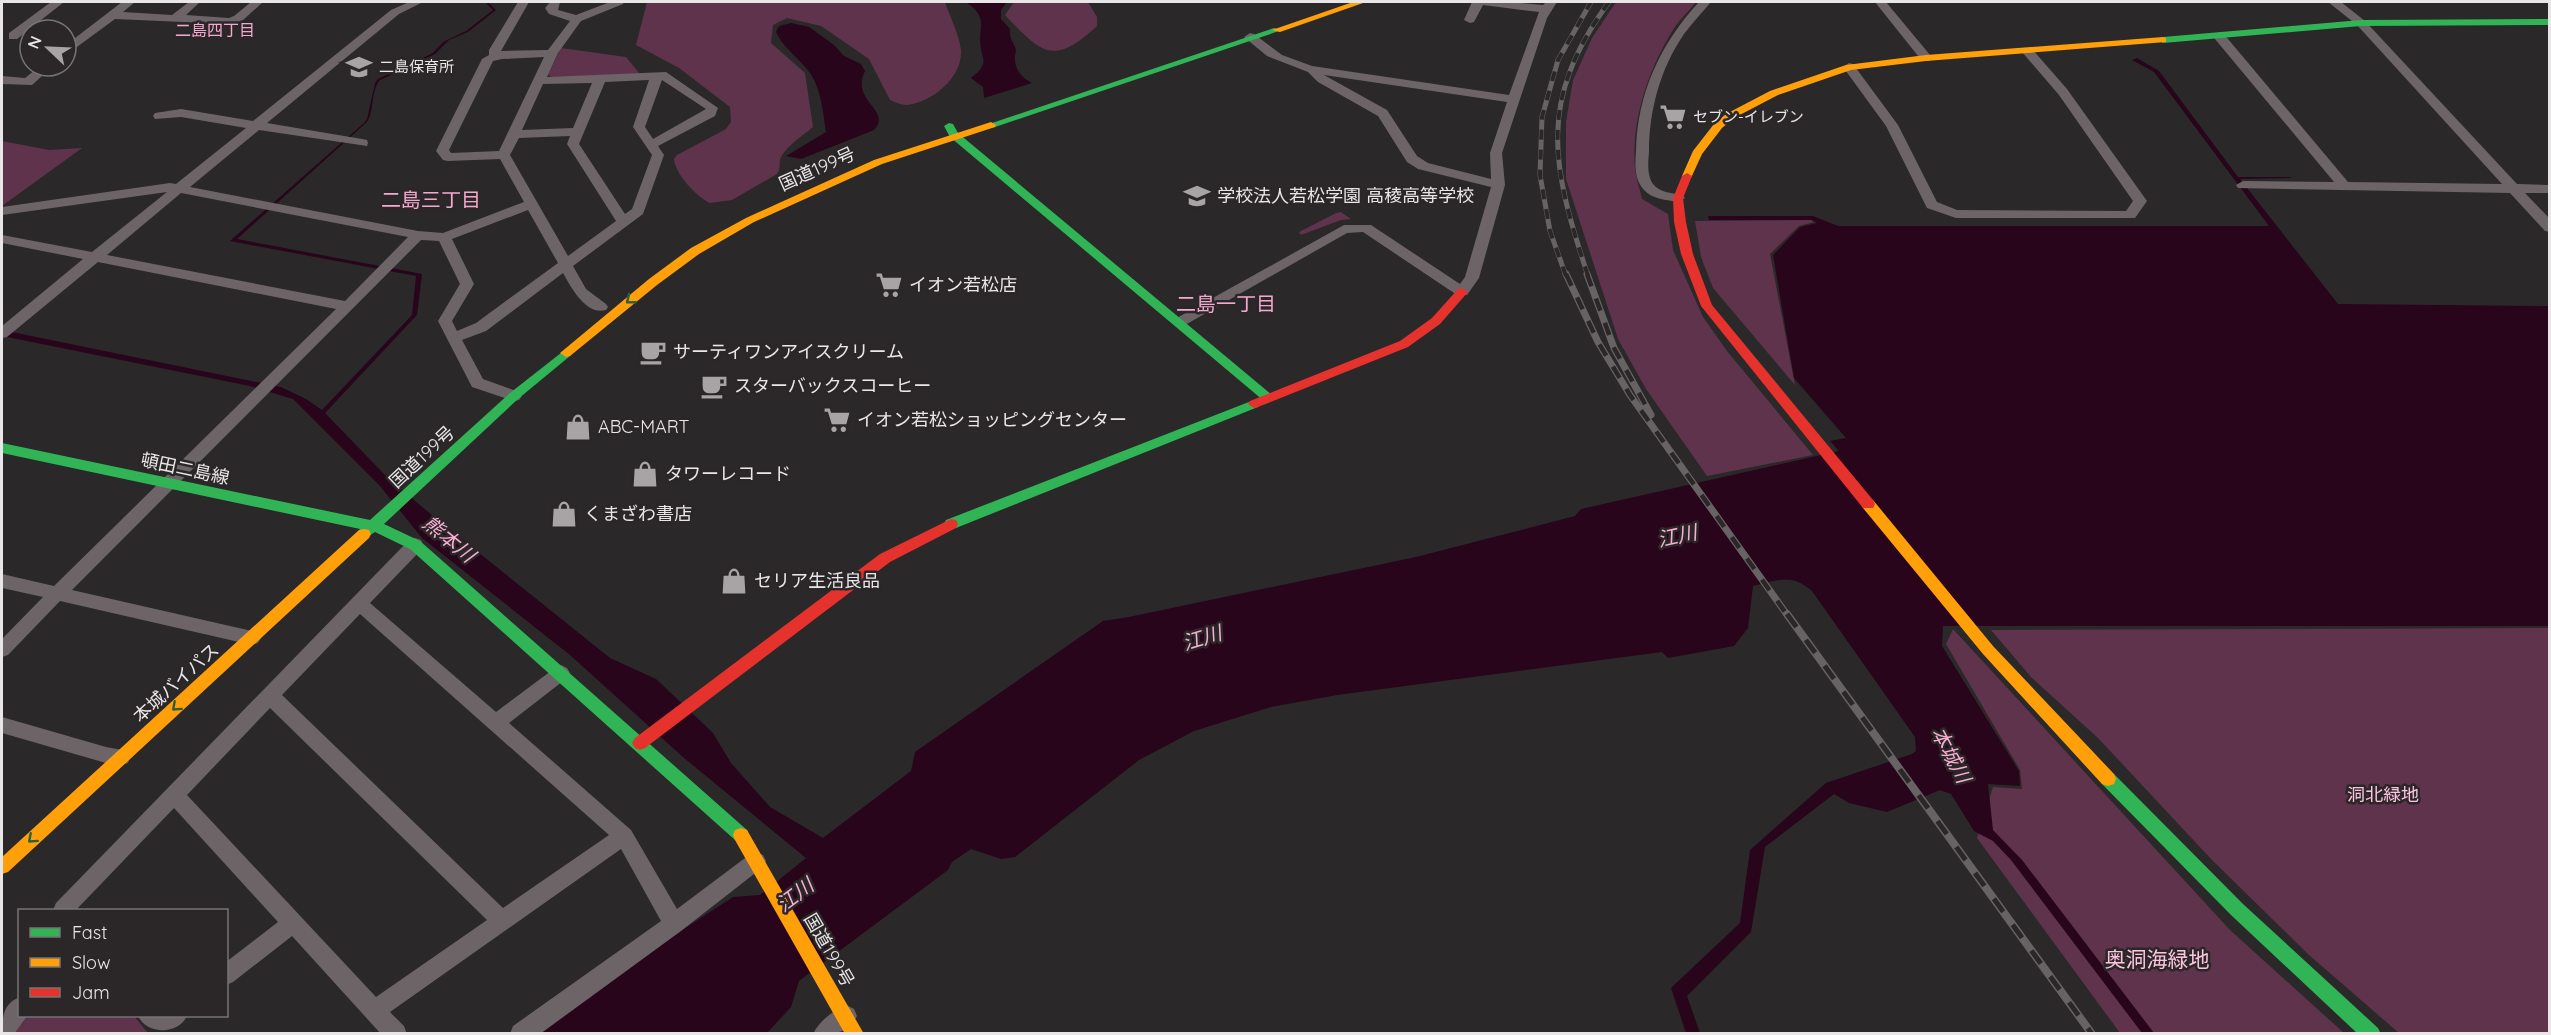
<svg xmlns="http://www.w3.org/2000/svg" width="2551" height="1035" font-family="Quicksand,'Noto Sans JP',sans-serif">
  <style>
    .green { fill: #5f334b }
    .water { fill: #28051a }
    .lines { fill: none; stroke-linecap: round; stroke-linejoin: round }
    .street { fill: #6d6468; fill-rule: evenodd }
    .fast { fill: #30b455; fill-rule: evenodd }
    .slow { fill: #ff9f0a; fill-rule: evenodd }
    .jam { fill: #e5322d; fill-rule: evenodd }
    .rail-far2-casing { stroke: #676364; stroke-width: 5 }
    .rail-far1-casing { stroke: #676364; stroke-width: 7 }
    .rail-casing { stroke: #676364; stroke-width: 8 }
    .rail-far2 { stroke: #2b2729; stroke-width: 4; stroke-dasharray: 10; stroke-linecap: butt }
    .rail-far1 { stroke: #2b2729; stroke-width: 4.5; stroke-dasharray: 13; stroke-linecap: butt }
    .rail { stroke: #2b2729; stroke-width: 5; stroke-dasharray: 16; stroke-linecap: butt }
    .oneway { stroke: #2d5f3b }
    .labels { text-anchor: middle; stroke-width: 5; stroke-linejoin: round; paint-order: stroke }
    .far-poi-label { font-size: 15px; fill: #e8e6e7; stroke: #2b2729; text-anchor: start }
    .far-neighbourhood-label { font-size: 16px; fill: #f3a8cd; stroke: #2b2729 }
    .street-label { font-size: 18px; fill: #e8e6e7; stroke: #2b2729 }
    .poi-label { font-size: 18px; fill: #e8e6e7; stroke: #2b2729; text-anchor: start }
    .park-label { font-size: 18px; fill: #fdc3df; stroke: #2b2729 }
    .neighbourhood-label { font-size: 20px; fill: #f3a8cd; stroke: #2b2729 }
    .water-label { font-size: 20px; font-style: italic; fill: #f9aed3; stroke: #2b2729 }
    .near-park-label { font-size: 21px; fill: #fdc3df; stroke: #2b2729 }
  </style>
  <rect width="100%" height="100%" fill="#2a2829"/>
  <path class="green" d="M647,2H945C950,17 959,34 961,50C963,77 933,102 907,105C901,105 895,102 890,100L869,59L821,26L787,18L773,25L771,43L805,73L813,127C804,135 783,148 780,160C779,166 781,168 777,174L732,200L710,203C697,197 675,174 674,159L677,155L726,129L731,122L730,107L679,68L636,45Z
    M1014,2H1088L1097,17V26C1053,67 1041,53 1005,15Z
    M1616,2H1696C1689,11 1679,20 1673,30C1648,70 1631,121 1635,168C1636,178 1640,189 1642,199L1668,214L1673,250L1703,317L1727,351L1813,455L1707,476L1646,389L1618,339L1566,179V122L1573,80L1592,38Z
    M561,48L626,57L640,74L552,77L548,75Z
    M2,141L49,150L82,148L2,206Z
    M1341,212L1351,219L1341,220L1301,235L1299,232L1336,213Z
    M1811,220L1814,222L1799,226L1770,254L1795,385L1713,288L1701,257L1695,221Z
    M2549,628V1034L2399,1033L2309,955L2212,860L2098,738L2031,677L1991,630Z
    M1953,629L2230,930L2344,1033H2120L1977,838L1993,787L2022,789L2020,770L1946,644Z
    M24,1016H134L148,1033L12,1034Z"/>
  <path class="water" d="M485,2H488L496,10L468,32L449,40L435,54L380,80C370,92 375,110 367,122L237,239L422,274L417,315L325,413L384,474L428,512L610,658L656,679L713,733L731,763L770,807L823,838L911,771L915,752L1103,621L1129,617L1416,557L1575,516L1581,509L1839,451L1830,441L1846,438L1794,378L1773,255L1800,227L1817,223L1812,220H1709L1708,216H1813L1838,226H2269L2154,72L2132,60L2137,58L2159,71L2238,177H2290L2291,178L2240,179L2338,304L2549,306V626H1943L1942,646L2019,771L2020,786L1988,784L1993,830L2022,860L2154,1033H2142L2011,860L1993,841L1974,831L1951,794L1940,790L1887,812L1849,803L1834,794L1765,847L1751,932L1687,996L1700,1033H1686L1671,988L1740,923L1750,850L1826,783L1912,754L1916,751L1915,737L1812,591C1790,572 1778,581 1753,586L1748,628L1734,646L1668,658L1662,652L1337,695L1271,707L1194,731L1139,760L1015,857L1001,859L971,849L952,862L948,870L799,981L791,1007L767,1033H531L587,992L733,897L760,895L806,858L684,758L570,655L422,538L380,486L293,399L250,386L2,336V330L281,387L306,399L322,410L412,315L416,276L230,241L364,123L367,119L375,83L378,79L433,53L443,42L466,31L493,10Z
    M966,2H1007L1001,10V19L1010,29C1009,37 1012,40 1015,47C1017,52 1015,52 1015,57C1014,69 1022,78 1032,83L984,98L983,87L971,78C974,75 979,72 981,68C986,61 982,56 981,49C977,26 990,19 966,2Z
    M791,23L809,27L834,45L844,56L861,64L865,71C850,102 893,110 874,130L801,159L786,156L826,132C823,112 821,84 806,68C795,55 783,47 776,32L779,26Z"/>
  <g class="lines">
    <path class="street" d="M51,2H64L17,39H9V33Z
      M122,2H135L123,12L172,15L189,2H200L186,15L229,18L234,16L251,2H263L242,21L229,24L115,19L66,55V45Z
      M409,2H423L399,14L267,123L362,139L367,140L368,143L367,146L259,130L190,187L418,231L443,233L524,202L500,159L448,161L443,160L436,151L482,59L489,55V50L518,2H529L501,51L548,50L570,21L549,14L545,8L550,2H560L558,10L576,15L610,2H624L623,4L581,21L558,53L547,77L666,72L718,108L715,116L658,146L664,155L643,214L573,266L586,289L606,304L608,307L606,310C586,316 571,287 563,273L486,331L462,340L483,379L519,392L522,396L519,400L514,401L472,387L438,321L460,284L439,241L421,240L72,590L252,631L258,633L261,638L258,643L252,645L60,601L8,655L2,657V639L43,597L2,588V574L54,586L336,309L98,262L7,337L2,338V326L83,259L2,243V235L92,252L167,192L2,215V207L170,183L176,184L246,128L181,117L155,119L153,116L155,113L181,109L253,121L391,10ZM544,57L499,151L451,153L449,150L493,61L502,59ZM649,80L633,127L652,155L632,209L625,214L579,144L605,82ZM662,80L706,109L653,139L645,127ZM592,83L573,128L522,130L543,84ZM570,136L567,144L616,221L568,256L510,155L519,138ZM181,193L408,237L345,301L107,255ZM528,210L558,263L476,323L457,331L452,321L474,284L452,239Z
      M1472,2H1511L1543,5L1546,2H1557L1547,18L1502,153L1505,185L1479,278L1467,295H1457L1363,232L1347,233L1185,325H1175L1173,322L1175,319L1344,225H1371L1460,284L1465,277L1491,187L1418,169L1407,162L1378,116L1318,82L1308,72L1267,56L1244,37L1250,33L1254,34L1282,55L1312,66L1509,95L1539,12L1483,5L1474,22L1470,23L1464,20ZM1324,75L1507,102L1490,153L1491,179L1428,163L1417,156L1387,110Z
      M1699,2H1711C1702,13 1692,23 1684,34C1660,69 1649,111 1649,152C1648,162 1647,176 1653,184C1660,193 1673,193 1683,195L1685,198L1678,202C1667,200 1652,199 1644,190C1634,179 1635,165 1636,151C1637,93 1661,43 1699,2Z
      M1875,2H1886L1930,55V61H1922Z
      M2328,2H2341L2365,21L2517,184L2550,185V193H2525L2550,219V232L2545,231L2510,193L2238,188L2236,185L2243,181L2334,182L2215,39L2213,36L2219,32L2223,33L2348,182L2502,184L2357,25Z
      M2028,48L2032,49L2067,89L2147,201L2135,218H1956L1927,208L1886,126L1843,67L1849,63L1853,64L1898,125L1937,202L1957,210L2126,211L2133,201L2059,95L2022,52Z
      M40,66H53L32,85L2,84V76L25,78Z
      M415,538L421,540L423,545L421,550L370,603L496,712L555,668L561,665L567,668L570,673L567,678L509,723L631,830L677,909L749,855L756,852L763,855L766,861L763,867L681,931L540,1034H510L513,1026L661,921L621,849L390,1012L404,1026L407,1034H381L292,936L233,982L226,985V962L278,922L174,808L76,910H53L56,903L409,540ZM360,614L609,835L503,908L282,695ZM270,708L487,920L376,997L187,795Z
      M2,717L106,747L128,751L130,757L128,763L121,765L106,763L2,733Z
      M20,997V1016H27L14,1034H2C2,1018 3,1003 20,997Z
      M846,1005L854,1009L857,1016C848,1035 832,1034 813,1034C819,1021 834,1010 846,1005Z
      M138,1016H187C178,1035 147,1035 138,1016Z"/>
    <path class="fast" d="M2550,19V25L2361,26L2163,43L2158,40L2163,37L2361,20Z
      M1274,28L1282,30L995,127L991,128L986,125Z
      M949,123L953,124L958,133L1272,395L1274,398L1272,401H1264L950,137L944,126Z
      M566,349L570,350L572,353L570,356L518,399L384,524L420,541L747,830L749,835L747,840L741,842L735,840L410,549L375,532L364,539L359,538L357,534L360,529L2,453V443L370,520L510,393Z
      M1254,400L1260,404L1258,407L956,528H946L944,524L946,520Z
      M2108,772L2114,774L2243,904L2378,1028L2381,1034H2358L2231,915L2102,784L2100,779L2102,774Z"/>
    <path class="slow" d="M1353,2H1366L1280,32L1272,30Z
      M2163,37L2166,38V42L1926,61L1851,70L1778,95L1734,118L1722,128L1702,154L1691,178H1683L1682,176L1693,151L1714,124L1726,114L1770,91L1846,65L1926,55Z
      M991,122L996,125L995,127L882,164L754,222L699,254L657,285L570,356L566,357L560,353L649,279L691,248L746,218L874,160Z
      M1868,499L1873,500L1993,646L2114,774L2116,779L2114,784L2108,786L2102,784L1983,654L1863,508L1861,504Z
      M364,529L369,530L371,534L369,538L8,872L2,874V857L359,530Z
      M741,828L747,830L864,1034H845L735,840L733,835L735,830Z"/>
    <path class="jam" d="M1687,173L1692,176L1683,198L1686,222L1693,254L1712,305L1873,500L1875,504L1873,508H1863L1701,306L1681,254L1674,222L1673,198L1682,176Z
      M1462,288L1468,292L1440,324L1408,347L1258,407L1254,408L1248,404L1250,401L1400,341L1432,318L1458,289Z
      M951,519L956,520L958,524L956,528L890,562L645,748L640,750L635,748L632,743L635,738L880,554Z"/>
    <g class="rail-far2-casing">
      <path id="rail-far2" d="M1566,276L1550,231L1540,175L1542,117L1558,60L1591,2
        M1588,276C1552,166 1536,102 1609,2"/>
    </g>
    <g class="rail-far1-casing">
      <path id="rail-far1" d="M1566,274L1598,342L1630,395L1788,616
        M1587,274L1614,348L1651,415"/>
    </g>
    <g class="rail-casing">
      <path id="rail" d="M1787,614L2092,1034"/>
    </g>
    <use href="#rail-far2" class="rail-far2"/>
    <use href="#rail-far1" class="rail-far1"/>
    <use href="#rail" class="rail"/>
  </g>
  <defs><path id="oneway-chevron" d="M-2-3.5L2.5 0L-2 3.5" fill="none" stroke-width="1.6" stroke-linecap="round" stroke-linejoin="round" transform="scale(1.5)"/></defs>
  <g class="oneway">
    <use href="#oneway-chevron" transform="translate(630 300) rotate(141)"/>
    <use href="#oneway-chevron" transform="translate(176 707) rotate(138)"/>
    <use href="#oneway-chevron" transform="translate(32 839) rotate(138)"/>
  </g>
  <defs>
    <g id="school-bare" transform="scale(2.07)"><path d="M0-5L7-2L0 1L-7-2ZM-4 1L0 2.5L4 1V4Q0 6-4 4Z" fill="#a6a4a4" stroke="#2b2729" stroke-width="2.5" paint-order="stroke"/></g>
    <g id="supermarket-bare" transform="scale(2.07)"><path d="M-6-5.5h2.5l.6 2H6L4.5 2H-2.5L-4.4-4H-6ZM-1.5 3.2a1.3 1.3 0 1 0 .1 0ZM3 3.2a1.3 1.3 0 1 0 .1 0Z" fill="#a6a4a4" stroke="#2b2729" stroke-width="2.5" paint-order="stroke"/></g>
    <g id="cafe-bare" transform="scale(2.07)"><path d="M-5.5-4.5H6V0H3Q3 3.5 0 3.5H-2.5Q-5.5 3.5-5.5 0ZM3-3.2v2h1.7v-2ZM-6 4.5H4V6H-6Z" fill="#a6a4a4" stroke="#2b2729" stroke-width="2.5" paint-order="stroke"/></g>
    <g id="shop-bare" transform="scale(2.07)"><path d="M-5-2.5h2.3a2.7 3.5 0 0 1 5.4 0H5L5.5 6h-11ZM-1.5-2.5h3a1.5 2.3 0 0 0-3 0Z" fill="#a6a4a4" stroke="#2b2729" stroke-width="2.5" paint-order="stroke"/></g>
  </defs>
  <g fill-rule="evenodd">
    <use href="#school-bare" x="359" y="67"/>
    <use href="#supermarket-bare" x="1673" y="117"/>
    <use href="#school-bare" x="1197" y="196"/>
    <use href="#supermarket-bare" x="889" y="285"/>
    <use href="#cafe-bare" x="653" y="352"/>
    <use href="#cafe-bare" x="714" y="386"/>
    <use href="#supermarket-bare" x="837" y="420"/>
    <use href="#shop-bare" x="578" y="427"/>
    <use href="#shop-bare" x="645" y="474"/>
    <use href="#shop-bare" x="564" y="514"/>
    <use href="#shop-bare" x="734" y="581"/>
  </g>
  <g class="labels">
    <g class="far-poi-label">
      <text x="379" y="72">二島保育所</text>
      <text x="1693" y="122">セブン-イレブン</text>
    </g>
    <g class="far-neighbourhood-label">
      <text x="215" y="36">二島四丁目</text>
    </g>
    <g class="street-label">
      <text transform="translate(817 169) rotate(-24)" y="6">国道199号</text>
      <text transform="translate(422 457) rotate(-43)" y="6">国道199号</text>
      <text transform="translate(185 469) rotate(12)" y="6">頓田二島線</text>
      <text transform="translate(176 683) rotate(-42)" y="6">本城バイパス</text>
      <text transform="translate(829 950) rotate(60)" y="6">国道199号</text>
    </g>
    <g class="poi-label">
      <text x="1217" y="202">学校法人若松学園 高稜高等学校</text>
      <text x="909" y="291">イオン若松店</text>
      <text x="673" y="358">サーティワンアイスクリーム</text>
      <text x="734" y="392">スターバックスコーヒー</text>
      <text x="857" y="426">イオン若松ショッピングセンター</text>
      <text x="598" y="433">ABC-MART</text>
      <text x="665" y="480">タワーレコード</text>
      <text x="584" y="520">くまざわ書店</text>
      <text x="754" y="587">セリア生活良品</text>
    </g>
    <g class="park-label">
      <text x="2383" y="801">洞北緑地</text>
    </g>
    <g class="neighbourhood-label">
      <text x="431" y="207">二島三丁目</text>
      <text x="1226" y="311">二島一丁目</text>
    </g>
    <g class="water-label">
      <text transform="translate(1677 536) rotate(-12)" y="7">江川</text>
      <text transform="translate(449 539) rotate(39)" y="7">熊本川</text>
      <text transform="translate(1202 638) rotate(-17)" y="7">江川</text>
      <text transform="translate(1951 755) rotate(62)" y="7">本城川</text>
      <text transform="translate(795 895) rotate(-37)" y="7">江川</text>
    </g>
    <g class="near-park-label">
      <text x="2157" y="967">奥洞海緑地</text>
    </g>
  </g>
  <rect width="2551" height="1035" fill="none" stroke="#e8e6e7" stroke-width="6"/>
  <rect x="18" y="909" width="210" height="108" fill="#2b2729" stroke="#777375" stroke-width="1.5"/>
  <rect x="30" y="928" width="30" height="9" fill="#30b455" stroke="#777375" stroke-width="1.5"/>
  <text x="72" y="939" font-size="18" fill="#e8e6e7">Fast</text>
  <rect x="30" y="958" width="30" height="9" fill="#ff9f0a" stroke="#777375" stroke-width="1.5"/>
  <text x="72" y="969" font-size="18" fill="#e8e6e7">Slow</text>
  <rect x="30" y="988" width="30" height="9" fill="#e5322d" stroke="#777375" stroke-width="1.5"/>
  <text x="72" y="999" font-size="18" fill="#e8e6e7">Jam</text>
  <g transform="translate(48 48) rotate(293)"><circle r="28" fill="#2b2729" stroke="#777375" stroke-width="1.5"/>
  <path d="M0-4.5L10 22L0 15L-10 22Z" fill="#a6a4a4"/>
  <text y="-9" font-size="16" font-weight="bold" text-anchor="middle" fill="#e8e6e7">N</text>
  </g>
</svg>
